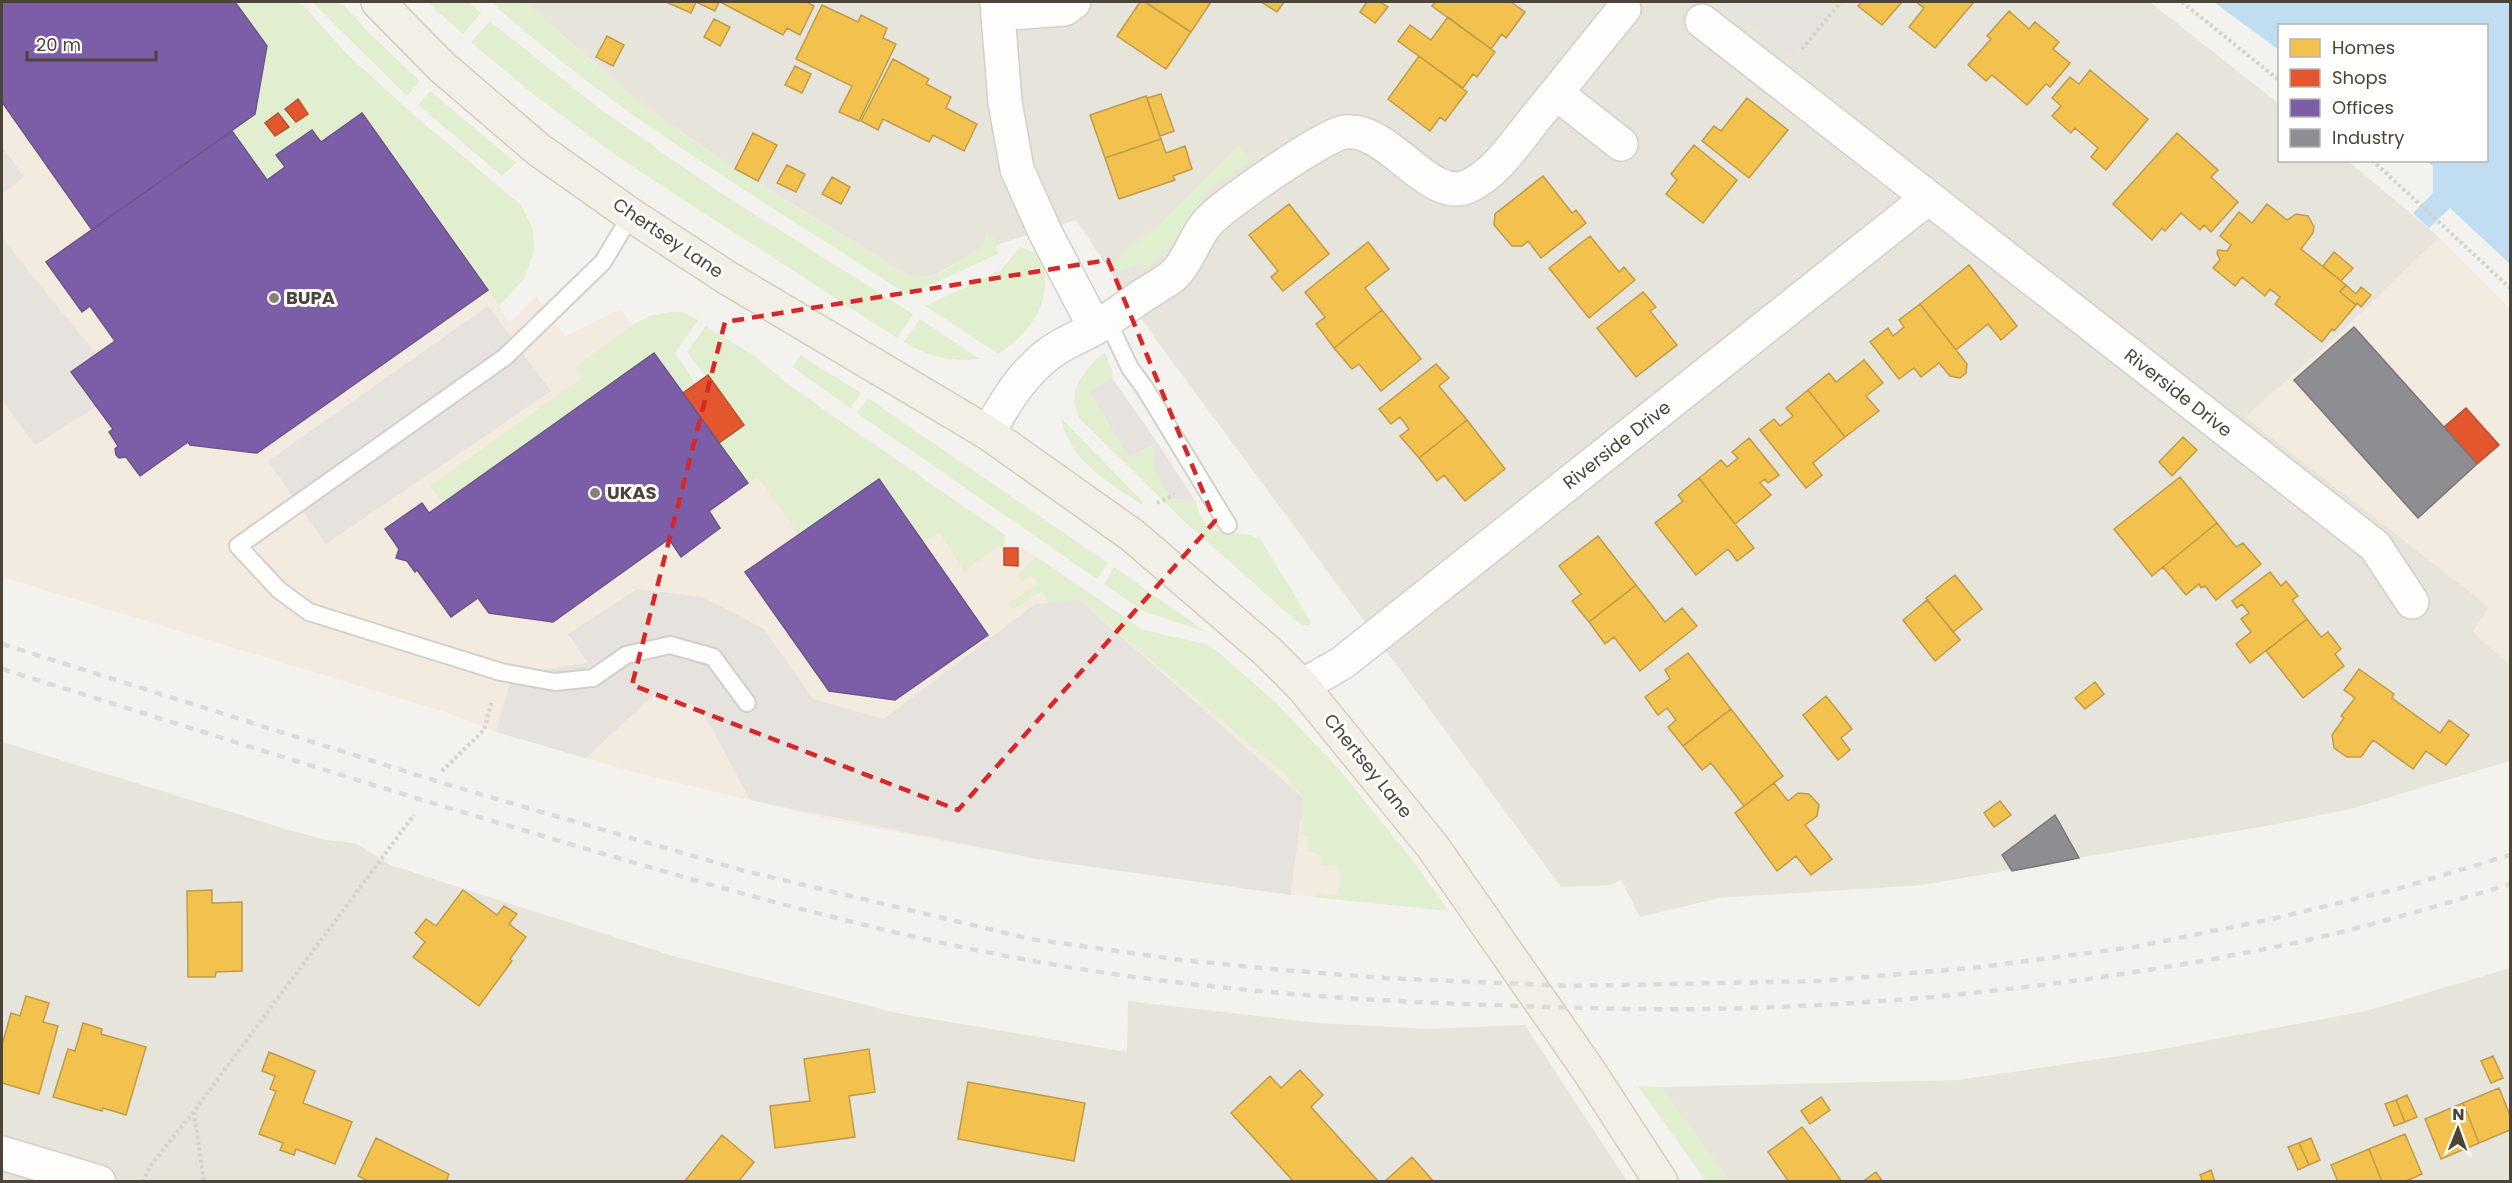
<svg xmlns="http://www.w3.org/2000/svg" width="2512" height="1183" font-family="Poppins,sans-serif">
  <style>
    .residential { fill: #e7e4dc }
    .commercial { fill: #f3ebdf }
    .green { fill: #e1eecf }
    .parking { fill: #e6e3df }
    .water { fill: #c0ddf1 }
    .homes { fill: #f2c14e; stroke: #c09c48; stroke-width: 1.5 }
    .shops { fill: #e4572e; stroke: #b65131; stroke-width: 1.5 }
    .offices { fill: #7b5ea7; stroke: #6d5686; stroke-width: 1.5 }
    .industry { fill: #8d8d92; stroke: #797777; stroke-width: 1.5 }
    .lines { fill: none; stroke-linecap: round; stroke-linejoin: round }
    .lane-casing { stroke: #d2d0cb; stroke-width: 20 }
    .street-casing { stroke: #d2d0cb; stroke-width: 36 }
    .primary-casing { stroke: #d6cebb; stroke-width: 36 }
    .path { stroke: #d3d2cc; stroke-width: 4; stroke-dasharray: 3 3; stroke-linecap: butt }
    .lane { stroke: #fdfdfc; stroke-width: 16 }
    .street { stroke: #fdfdfc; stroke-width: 33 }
    .primary { stroke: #f2efe6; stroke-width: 33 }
    .rail { stroke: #dbdbda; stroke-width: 4.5; stroke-dasharray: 8 8; stroke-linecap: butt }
    .marked { fill: none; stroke: #d62828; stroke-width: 4.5; stroke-dasharray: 12 8; stroke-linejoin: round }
    .poi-dot { fill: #868178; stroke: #fff; stroke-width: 2 }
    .labels { text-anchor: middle; stroke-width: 6; stroke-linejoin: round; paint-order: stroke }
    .street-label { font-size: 18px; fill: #4b4439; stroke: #fff }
    .poi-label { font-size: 18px; font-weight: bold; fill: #4b4439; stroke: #fff; text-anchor: start }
  </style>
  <rect width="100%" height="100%" fill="#f4f2ee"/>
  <path class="residential" d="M525,2H2150L2279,104L2280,160L2348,161L2439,237L2344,330L2246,417L2490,607L2473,632L2510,665V761L2354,808L2277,824L1921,885L1719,898L1640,917L1621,880L1611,885L1561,887L1154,337L1076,220L977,251L933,276L919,277L908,275L735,169L661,118L622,88Z
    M2,742L296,832L327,840L355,843L390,865L673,956L897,1013L1127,1052L1128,1001L1317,1023L1429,1029L1525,1025L1627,1181H2Z
    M2510,968V1181H1729L1661,1087L1959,1080L2152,1051L2366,1011Z"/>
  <path class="commercial" d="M2,2H235L267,46L362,113L510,323L536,296L565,336L621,309L683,393L708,375L879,479L923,541L940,533L964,570L997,547L1023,548L1037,557L1034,561L1287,776L1380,904L1267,892L1037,859L837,821L637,773L493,731L445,712L2,577Z
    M2439,237L2510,308V665L2473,632L2489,607L2245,417L2344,330Z"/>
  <path class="green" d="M235,2H300L348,55L416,117L521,205L533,229L534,252L523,280L499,306L362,113L321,142L312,130L276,155L285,167L267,180L232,131L255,114L267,46Z
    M312,2H341L368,32L420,81L407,96Z
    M427,2H469L481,13L463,34Z
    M491,2H525C569,41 612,82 660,117C739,175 825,224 908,275L927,277L941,273L980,248L985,242L986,231L994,237L998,254L908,295C766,202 617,116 491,2Z
    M490,21L600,109L719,192L913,314L897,338L624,161L533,94L471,42Z
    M430,91L516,163L502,176L418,105Z
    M1239,145L1252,162L1220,181L1209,192L1176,241L1148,269L1140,263L1122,271L1108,267L1164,219Z
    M1020,247L1042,255C1053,299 1035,330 998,354L925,306L1000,271Z
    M671,312H682L698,320L675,353L696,384L683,393L654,353L443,503L430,486L582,378L575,367L633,325L649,316Z
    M920,319L980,359C951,362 929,357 904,342Z
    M706,326L757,358L790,386L1005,535L1004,548L997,547L964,571L940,533L923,542L879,479L799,535L758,477L748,483L719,443L743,425L687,352Z
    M1105,352L1112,370V378L1089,391L1129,458L1156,444L1171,498L1196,502C1207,550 1240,524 1261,540L1311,622L1310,625H1303L1296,621L1185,522L1080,419C1064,392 1085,368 1105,352Z
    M800,355L861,393L850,408L793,367Z
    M868,398L1108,563L1097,579L857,413Z
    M1061,418L1142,501V505C1108,481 1070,462 1061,418Z
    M1037,557L1143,630L1206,644L1217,651L1276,703L1337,767L1410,857L1449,911L1315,897L1316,892L1333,895L1338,893L1341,872L1337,867L1320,864L1321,857L1318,853L1307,851L1309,836L1301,835L1302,820L1275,816L1303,798L1287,776L1080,600L1058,617L1042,591L1013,609L1008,604L1038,584L1032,575L1021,582L1017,576Z
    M1114,567L1206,632L1143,611L1104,584Z
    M1638,1086L1661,1087L1729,1181H1706Z"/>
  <path class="parking" d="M1722,2H1835L1792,56Z
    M2,146L24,177L2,194Z
    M2,238L96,354L72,372L96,407L35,445L2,400Z
    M488,306L551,391L326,544L268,461Z
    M1112,378L1157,442L1196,502L1171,498L1153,468L1155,444L1129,458L1089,391Z
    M637,589L703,597L764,629L813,699L884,719L1035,604L1080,600L1303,798L1291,895L1037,859L750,800L701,708L656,693L586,758L496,732L512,674L588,663L568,634Z"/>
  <path class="water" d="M2214,2H2510V264L2450,208L2429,228L2413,213L2433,193V166L2426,161L2486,160V26H2280L2279,50Z"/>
  <path class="homes" d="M666,2H719L715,11L696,2L691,13Z
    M723,2H807L814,6L800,35L787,28L783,35L722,3Z
    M1140,2H1145L1191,32L1166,69L1117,36Z
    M1145,2H1211L1191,32Z
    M1261,2H1284L1277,12Z
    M1367,2H1380L1388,7L1375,23L1360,12Z
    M1435,2H1511L1525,12L1506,38L1502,34L1491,49L1432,6Z
    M1862,2H1902L1882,25L1858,6Z
    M1916,2H1974L1935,48L1909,27L1924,8Z
    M822,5L858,22L861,15L887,28L883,38L896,44L859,121L839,112L852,86L796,59Z
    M2009,11L2029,29L2035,22L2059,42L2053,49L2070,63L2050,87L2046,84L2027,105L1992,75L1986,81L1968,65L1991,39L1987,36Z
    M1448,17L1495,52L1477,77L1473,74L1463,88L1398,41L1410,25L1431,40Z
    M714,19L730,27L720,46L704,37Z
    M607,36L624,45L613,66L596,57Z
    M1419,56L1467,92L1445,121L1440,117L1430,131L1388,99Z
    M893,59L929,79L926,84L951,97L946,108L977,124L964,151L933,135L929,142L883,119L878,130L861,121Z
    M795,66L811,74L802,93L785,85Z
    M2090,70L2148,119L2106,170L2091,157L2098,148L2075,128L2071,133L2052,116L2061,106L2052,98L2070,77L2079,84Z
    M1161,94L1174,131L1160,136L1147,98Z
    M1146,96L1161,139L1105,158L1090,115Z
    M1747,98L1788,130L1749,178L1702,141L1714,126L1721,131Z
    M753,133L777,145L758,181L735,169Z
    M2177,133L2218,170L2211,177L2238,202L2211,232L2204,225L2200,230L2181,213L2165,231L2162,228L2152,240L2113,204Z
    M1161,139L1166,153L1185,146L1192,169L1173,176L1175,180L1119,199L1105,158Z
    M1694,145L1737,180L1703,223L1666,194L1677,180L1671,174Z
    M787,165L805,174L796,192L777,183Z
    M1543,176L1572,213L1576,210L1586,223L1541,258L1528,241L1522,246H1512L1494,225L1495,214Z
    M832,177L850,187L841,204L822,194Z
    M1289,204L1329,254L1283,291L1271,277L1278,271L1249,235Z
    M2267,204L2287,220L2296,214L2308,216L2314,227L2313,233L2301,249L2346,285L2340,292L2356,305L2334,331L2332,329L2322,342L2275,304L2280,297L2270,289L2265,296L2242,277L2235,286L2213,268L2220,260L2217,253L2218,250L2227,251L2231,245L2220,236L2239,212L2252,223Z
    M1590,236L1619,272L1624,267L1635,280L1589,318L1549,268Z
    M1368,242L1389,269L1365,288L1382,310L1334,348L1316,324L1325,317L1305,292Z
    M2334,252L2353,268L2341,281L2323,266Z
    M1969,265L2017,326L2001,340L1988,324L1956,350L1920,304Z
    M2346,285L2356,294L2361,287L2371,295L2361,307L2357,303L2356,305L2340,292Z
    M1643,292L1656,307L1650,311L1677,345L1636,377L1597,328Z
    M1920,304L1967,364L1966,373L1960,378L1950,376L1939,363L1921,377L1914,368L1899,379L1870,342L1888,328L1893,336L1904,327L1899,320Z
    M1382,310L1421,359L1381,391L1359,364L1352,369L1334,348Z
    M1864,360L1883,383L1866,396L1879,411L1845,437L1808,390L1829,373L1836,382Z
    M1436,364L1449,378L1439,386L1467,420L1419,458L1400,436L1409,429L1400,417L1391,424L1379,409Z
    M1808,390L1845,437L1813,463L1822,475L1806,488L1760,430L1774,419L1780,426L1793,416L1786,408Z
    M1467,420L1505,469L1465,501L1444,475L1437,481L1419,458Z
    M2183,437L2197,450L2172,476L2159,462Z
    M1749,438L1779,475L1768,483L1765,479L1760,483L1771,495L1735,524L1699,478L1721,460L1727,467L1738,458L1732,452Z
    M2180,477L2217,523L2152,576L2114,529Z
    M1699,478L1754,548L1737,561L1728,549L1696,575L1655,523L1683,501L1678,495Z
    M2217,523L2236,547L2243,543L2261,564L2216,600L2205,586L2201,588L2199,584L2186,595L2163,567Z
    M1598,536L1636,585L1589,622L1572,601L1581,594L1559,566Z
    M2270,572L2281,586L2286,581L2298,596L2292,600L2307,619L2250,663L2236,644L2251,632L2241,619L2249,613L2242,604L2237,608L2232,601Z
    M1955,575L1982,609L1953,632L1926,598Z
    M1636,585L1665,622L1682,608L1697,626L1640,671L1614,637L1605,644L1589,622Z
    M1927,600L1960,640L1935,661L1903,620Z
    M2307,619L2321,637L2328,632L2341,649L2335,654L2344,666L2303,698L2266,651Z
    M1688,653L1731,709L1683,746L1668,727L1676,720L1667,708L1658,715L1645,697L1670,679L1665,670Z
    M2359,669L2394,694L2392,698L2440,733L2449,720L2469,735L2446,765L2426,751L2413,769L2373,740L2361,757H2347L2334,748L2332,735L2344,718L2341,716L2355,698L2344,690Z
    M2095,682L2104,694L2085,709L2075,698Z
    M1826,696L1852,729L1841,738L1850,750L1838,760L1803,715Z
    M1731,709L1783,776L1744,806L1711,763L1702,770L1683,746Z
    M1774,783L1788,801L1798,793L1809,794L1819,805L1817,816L1805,825L1832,859L1811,875L1796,856L1777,871L1735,813Z
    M2000,801L2011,815L1994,827L1984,813Z
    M212,890V903L242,902V971L216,972L215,977H188L187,891Z
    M463,890L497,915L504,906L517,914L509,924L526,937L510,959L512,961L479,1006L413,957L425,942L415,933L426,919L436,926Z
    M26,996L49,1003L43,1022L58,1026L39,1094L2,1083V1045L11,1013L20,1016Z
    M83,1023L102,1029L101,1034L146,1047L126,1115L103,1108L102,1111L53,1097L68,1049L75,1051Z
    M869,1049L875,1092L849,1096L855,1137L775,1148L770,1106L810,1101L804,1059Z
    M269,1052L315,1071L303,1103L352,1122L335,1164L296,1149L294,1155L280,1150L283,1143L259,1134L276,1091L270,1089L275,1076L262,1071Z
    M2493,1056L2503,1078L2491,1083L2481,1061Z
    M1300,1070L1323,1095L1311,1107L1379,1182H1294L1231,1113L1270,1076L1281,1088Z
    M968,1082L1085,1103L1074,1161L958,1139Z
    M2499,1088L2510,1115V1130L2479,1143L2463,1103Z
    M2407,1095L2417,1117L2405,1122L2396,1100Z
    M1821,1097L1830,1110L1810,1124L1801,1111Z
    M2396,1100L2405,1122L2394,1126L2385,1104Z
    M2463,1103L2479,1143L2441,1159L2425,1119Z
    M1802,1127L1826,1159L1842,1182H1789L1768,1152Z
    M2405,1134L2422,1174L2404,1182H2382L2369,1149Z
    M722,1135L754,1162L738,1182H684Z
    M376,1138L449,1174L446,1182H370L358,1176Z
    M2311,1138L2320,1160L2309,1165L2299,1143Z
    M2299,1143L2309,1165L2298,1170L2288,1147Z
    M2369,1149L2382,1182H2338L2331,1165Z
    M1412,1157L1434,1182H1384Z
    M2211,1170L2215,1182H2203L2200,1175Z
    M1876,1172L1883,1182H1862Z"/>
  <path class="shops" d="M298,99L308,114L296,122L285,109Z
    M278,113L289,127L275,136L265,123Z
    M708,375L744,425L719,443L683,393Z
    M2466,408L2499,445L2477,464L2444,427Z
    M1004,548H1018V566L1004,565Z"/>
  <path class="offices" d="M2,2H235L267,46L255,114L92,230L2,102Z
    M362,113L488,290L257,453L190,445L188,442L140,476L126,457L119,458L116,455L115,449L118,446L109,432L113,429L71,372L115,341L90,306L82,312L46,262L232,131L267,180L285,167L276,155L312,130L321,142Z
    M654,353L748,483L709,511L720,528L681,557L669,539L553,622L489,613L478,598L451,617L417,570L415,572L407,561L396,558L399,549L385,529L422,503L429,513Z
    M879,479L988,635L895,700L829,691L745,572Z"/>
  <path class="industry" d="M2354,327L2477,464L2418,518L2294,380Z
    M2055,815L2079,858L2012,871L2002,855Z"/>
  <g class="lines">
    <g class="lane-casing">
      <path id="lane" d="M631,215L603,262L505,357L238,546L279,590L309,612L501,672L555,682L593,678L626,655L670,645L713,657L747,703
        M1107,320L1130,368L1144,387L1228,525"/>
    </g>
    <g class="street-casing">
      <path id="street" d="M997,2L1005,102L1017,169L1045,232L1095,328
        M998,14L1065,9L1074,2
        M1702,21L2375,546L2412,602
        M1556,93L1621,144
        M988,433C1002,408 1017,382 1038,363C1053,348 1074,339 1092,330C1110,320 1127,306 1145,294C1154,288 1167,282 1175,274C1190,259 1194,237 1209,221C1225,204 1325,134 1345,132C1390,127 1429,205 1469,186C1498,172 1518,139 1538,115C1567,80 1595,44 1624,9
        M1302,686L1342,663L1928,198
        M2,1153L99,1182"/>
    </g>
    <g class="primary-casing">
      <path id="primary" d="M378,2L442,67L539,150L631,215L726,277L988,433L1132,535L1267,651L1302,686L1433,847L1589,1071L1661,1182"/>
    </g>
    <path class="path" d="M2182,2L2280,81
      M1802,49L1841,2
      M2372,160L2510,288
      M1157,503L1174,495
      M442,771L484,730L492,701
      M194,1112L204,1182
      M143,1182L151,1165L194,1111L414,815"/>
    <use href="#lane" class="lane"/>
    <use href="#street" class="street"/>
    <use href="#primary" class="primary"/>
    <path class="rail" d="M2,644L449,785L741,870L1031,939L1181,960L1283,970L1385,978L1571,986L1819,981L1981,967L2134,947L2272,919L2397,889L2510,855
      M2,669C182,725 362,783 543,836C671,874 799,911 929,940C1114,982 1303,999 1492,1005C1578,1008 1664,1011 1750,1008C1934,1002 2119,980 2299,942C2371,926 2441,905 2510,884"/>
  </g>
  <path class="marked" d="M1108,260L1215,521L958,810L632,685L725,322Z"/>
  <g class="poi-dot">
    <circle cx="274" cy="298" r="6"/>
    <circle cx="595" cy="493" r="6"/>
  </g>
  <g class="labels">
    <g class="street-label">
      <text transform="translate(668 238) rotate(34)" y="6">Chertsey Lane</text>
      <text transform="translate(2178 393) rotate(38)" y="6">Riverside Drive</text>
      <text transform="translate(1617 445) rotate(-38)" y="6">Riverside Drive</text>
      <text transform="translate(1368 766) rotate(51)" y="6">Chertsey Lane</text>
    </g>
    <g class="poi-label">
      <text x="286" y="304">BUPA</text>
      <text x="607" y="499">UKAS</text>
    </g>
  </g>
  <rect width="2512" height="1183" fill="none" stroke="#4b4439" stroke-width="6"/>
  <rect x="2278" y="24" width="210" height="138" fill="#ffffff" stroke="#b7b4b0" stroke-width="1.5"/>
  <rect x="2290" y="39" width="30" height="18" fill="#f2c14e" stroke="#b7b4b0" stroke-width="1.5"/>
  <text x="2332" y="54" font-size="18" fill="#4b4439">Homes</text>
  <rect x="2290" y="69" width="30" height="18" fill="#e4572e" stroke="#b7b4b0" stroke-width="1.5"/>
  <text x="2332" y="84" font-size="18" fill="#4b4439">Shops</text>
  <rect x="2290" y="99" width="30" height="18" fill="#7b5ea7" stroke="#b7b4b0" stroke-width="1.5"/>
  <text x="2332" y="114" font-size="18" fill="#4b4439">Offices</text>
  <rect x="2290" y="129" width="30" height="18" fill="#8d8d92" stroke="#b7b4b0" stroke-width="1.5"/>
  <text x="2332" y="144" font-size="18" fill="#4b4439">Industry</text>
  <g transform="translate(2458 1129) rotate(1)" stroke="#ffffff" stroke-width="4.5" paint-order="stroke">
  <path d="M0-4.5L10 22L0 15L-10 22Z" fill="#4b4439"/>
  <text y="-9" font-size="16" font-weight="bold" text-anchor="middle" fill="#4b4439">N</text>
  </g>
  <path d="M27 51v9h129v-9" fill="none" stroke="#4b4439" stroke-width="3"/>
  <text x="36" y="51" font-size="18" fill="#4b4439" stroke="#ffffff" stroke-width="4.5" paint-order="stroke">20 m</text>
</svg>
